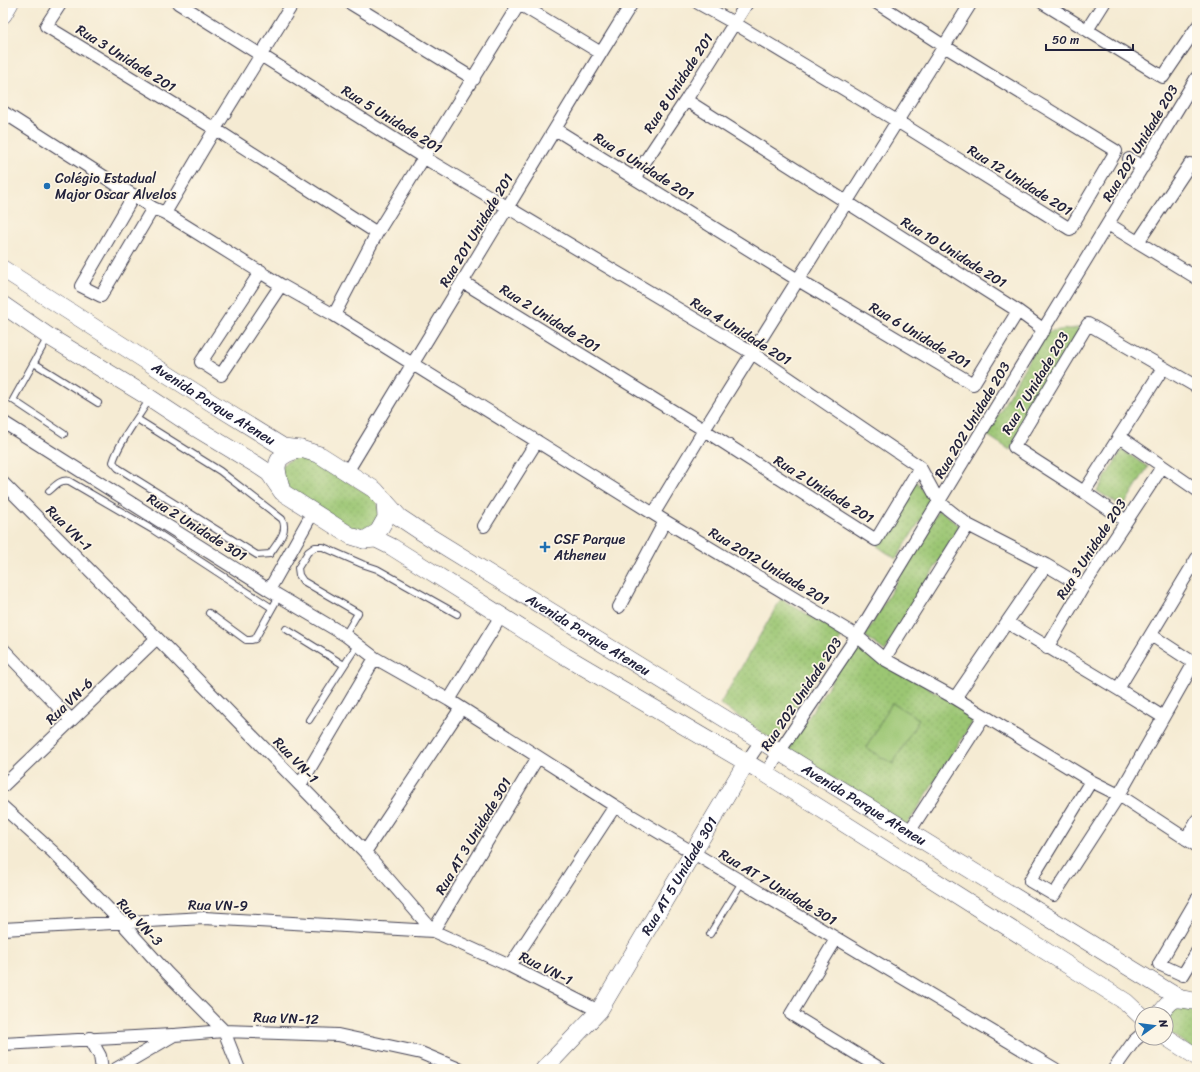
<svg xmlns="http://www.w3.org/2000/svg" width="1200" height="1072" font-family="Sriracha,sans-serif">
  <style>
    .grass { fill: url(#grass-dots); stroke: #5e7457 }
    .garden { fill: #9bc673; stroke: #5e7457 }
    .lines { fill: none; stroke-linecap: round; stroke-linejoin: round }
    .lane-casing { stroke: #424052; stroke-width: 8 }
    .street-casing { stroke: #424052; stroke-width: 14 }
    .secondary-casing { stroke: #424052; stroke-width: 18 }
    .lane { stroke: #fff; stroke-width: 6 }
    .street { stroke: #fff; stroke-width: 12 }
    .secondary { stroke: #fff; stroke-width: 17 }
    .poi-dot { fill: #1f6fb2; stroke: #fcf5e5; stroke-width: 1.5 }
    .labels { text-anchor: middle; stroke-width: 3.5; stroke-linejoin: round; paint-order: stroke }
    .street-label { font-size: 14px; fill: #22223b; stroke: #fcf5e5 }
    .poi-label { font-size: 14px; fill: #22223b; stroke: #fcf5e5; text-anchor: start }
  </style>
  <defs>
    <pattern id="grass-dots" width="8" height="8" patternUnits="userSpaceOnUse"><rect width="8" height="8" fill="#9bc673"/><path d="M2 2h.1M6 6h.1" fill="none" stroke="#85aa64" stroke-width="1.8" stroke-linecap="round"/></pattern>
  </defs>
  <rect width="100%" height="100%" fill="#fcf5e5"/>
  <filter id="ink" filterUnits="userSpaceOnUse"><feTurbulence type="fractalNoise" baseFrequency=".025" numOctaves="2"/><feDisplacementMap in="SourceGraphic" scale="8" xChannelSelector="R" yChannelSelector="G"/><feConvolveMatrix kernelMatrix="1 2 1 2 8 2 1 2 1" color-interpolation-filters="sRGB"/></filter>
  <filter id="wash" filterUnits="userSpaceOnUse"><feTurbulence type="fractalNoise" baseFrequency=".012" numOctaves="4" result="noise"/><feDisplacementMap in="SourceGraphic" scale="16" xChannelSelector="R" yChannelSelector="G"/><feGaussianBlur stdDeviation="0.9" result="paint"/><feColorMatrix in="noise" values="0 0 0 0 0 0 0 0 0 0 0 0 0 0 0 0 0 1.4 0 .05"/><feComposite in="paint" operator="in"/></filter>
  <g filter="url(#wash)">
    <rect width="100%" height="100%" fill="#f5ebd3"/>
    <path class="grass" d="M1084,327L1010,450L987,435L1044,332Z
      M1122,450L1148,467L1123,507L1097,491Z
      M302,453L377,500L379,517L369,530L358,532L282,485V465Z
      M916,481L932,502L896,559L877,546Z
      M939,509L960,526L885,651L865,636Z
      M781,599L843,635L774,741L720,704Z
      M856,643L976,717L907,825L788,749Z
      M1184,1003L1197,1009V1052L1166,1030V1014Z"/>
    <path class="garden" d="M892,703L919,719L893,764L866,748Z"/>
  </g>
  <g filter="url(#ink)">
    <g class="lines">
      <g class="lane-casing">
        <path id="lane" d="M48,337L13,400L64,434
          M34,363L98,403
          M137,419L220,471L282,519C289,531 277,543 270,554L257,555L118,468L113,462C119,442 138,418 149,400
          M49,491C56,485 61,479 69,481L153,530L272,608
          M209,613L246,640H251L255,639L279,596
          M286,629L344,665
          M345,635L358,613L303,581L299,575L298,568L308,552L315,547H323L362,564L377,569L457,614
          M309,720L358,644
          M710,934L742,882"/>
      </g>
      <g class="street-casing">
        <path id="street" d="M61,3L46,26L215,129L377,233
          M178,3L423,157L752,353L920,467L939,502L968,525L1046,565L1083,587
          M350,3L474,79
          M518,3L601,53
          M698,3L734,23L897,121L1070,229L1116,151L944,46L877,3
          M1043,3L1163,77L1197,27
          M1087,30L1104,3
          M686,100L1018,311L1044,330
          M3,112L153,208L165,213L281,285L334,315L665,521L857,636L884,659L955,698L1091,781L1119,795L1197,846
          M555,129L798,280L973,384L1018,311
          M1129,159L1143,167
          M634,178L686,100L747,3
          M134,195L81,286L101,296L153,208
          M165,213L215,129L293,3
          M1108,224L1197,278
          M1138,242L1190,164L1197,168
          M261,271L201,362L221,375L281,285
          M463,282L704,430L876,540L920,467
          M334,315L377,233L519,4
          M3,422L269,590L345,635L375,658L449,700L615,806L1055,1069
          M1120,437L1197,490
          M347,472L601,53L632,3
          M3,483L157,638L365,852L433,931L510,966L599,1011
          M1084,492L1163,368
          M654,513L704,430L971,3
          M1126,521L1084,492L1014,447L1088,324L1197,387
          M484,526L537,441
          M269,590L313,512
          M619,607L665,521
          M1008,623L1118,689L1163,717
          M1151,635L1197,665
          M1047,648L1083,587L1162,467
          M3,649L71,720
          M884,659L968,525
          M1118,689L1197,558
          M955,698L1046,565
          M449,700L501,616
          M746,763L761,741
          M766,774L779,752L857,636L1197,77
          M1091,781L1030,881L1054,895L1119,795L1194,663
          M300,785L375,658
          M3,786L157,638
          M3,807L53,852L122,923L167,973L224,1031L239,1069
          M909,832L984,716
          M1186,839L1197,820
          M365,852L461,708
          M1197,899L1159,964L1183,975L1197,952
          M3,929L204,918L433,931
          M433,931L538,757
          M836,939L791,1014L881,1069
          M510,966L615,806
          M90,1038L100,1056L102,1069
          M3,1044L172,1035
          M116,1069L174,1035L224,1031L338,1035L421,1053L459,1069
          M1114,1069L1134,1041L1142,1034"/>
      </g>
      <g class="secondary-casing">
        <g id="secondary">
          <path d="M3,15L10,3"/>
          <path id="s1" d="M3,269L212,403L283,447L301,449L320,455L375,490L399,517L420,531L1179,998"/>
          <path d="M3,305L48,336L150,398L191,425L257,465L269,473L282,492L351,536L364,540L376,539L392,547L565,656L766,774L1126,1002L1142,1017"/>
          <path d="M281,487C274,463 274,456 301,449"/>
          <path d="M364,540L378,532L386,518L385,501"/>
          <path d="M1160,1014C1174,996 1175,997 1197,1002"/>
          <path d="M1166,1037L1197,1057"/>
          <path id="s2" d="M544,1069L599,1011L746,763"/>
        </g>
      </g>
      <use href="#lane" class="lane"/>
      <use href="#street" class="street"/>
      <use href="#secondary" class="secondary"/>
    </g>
  </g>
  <g class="poi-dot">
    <circle cx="47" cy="186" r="4"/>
    <path d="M543 541h4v4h4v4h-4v4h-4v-4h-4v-4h4z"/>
  </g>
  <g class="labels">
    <g class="street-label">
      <text transform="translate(126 58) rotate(32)" y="5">Rua 3 Unidade 201</text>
      <text transform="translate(678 83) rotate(-57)" y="5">Rua 8 Unidade 201</text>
      <text transform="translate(392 119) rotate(32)" y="5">Rua 5 Unidade 201</text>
      <text transform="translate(1140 143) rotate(-59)" y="5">Rua 202 Unidade 203</text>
      <text transform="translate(644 166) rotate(32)" y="5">Rua 6 Unidade 201</text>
      <text transform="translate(1020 180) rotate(32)" y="5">Rua 12 Unidade 201</text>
      <text transform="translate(476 230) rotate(-59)" y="5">Rua 201 Unidade 201</text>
      <text transform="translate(954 252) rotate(32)" y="5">Rua 10 Unidade 201</text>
      <text transform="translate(550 318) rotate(32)" y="5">Rua 2 Unidade 201</text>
      <text transform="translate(741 331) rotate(32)" y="5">Rua 4 Unidade 201</text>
      <text transform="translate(920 335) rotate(31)" y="5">Rua 6 Unidade 201</text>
      <text transform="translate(1035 383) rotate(-59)" y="5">Rua 7 Unidade 203</text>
      <text dy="5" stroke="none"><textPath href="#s1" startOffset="250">Avenida Parque Ateneu</textPath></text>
      <text transform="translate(972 420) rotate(-59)" y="5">Rua 202 Unidade 203</text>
      <text transform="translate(824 489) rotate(32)" y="5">Rua 2 Unidade 201</text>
      <text transform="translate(197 527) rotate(32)" y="5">Rua 2 Unidade 301</text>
      <text transform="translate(69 528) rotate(45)" y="5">Rua VN-1</text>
      <text transform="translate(1091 549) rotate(-57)" y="5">Rua 3 Unidade 203</text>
      <text transform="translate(769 566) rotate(31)" y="5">Rua 2012 Unidade 201</text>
      <text dy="5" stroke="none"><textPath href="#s1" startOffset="694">Avenida Parque Ateneu</textPath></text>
      <text transform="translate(801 694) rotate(-56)" y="5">Rua 202 Unidade 203</text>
      <text transform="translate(69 701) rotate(-44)" y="5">Rua VN-6</text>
      <text transform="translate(296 760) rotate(46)" y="5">Rua VN-1</text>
      <text dy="5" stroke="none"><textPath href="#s1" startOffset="1018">Avenida Parque Ateneu</textPath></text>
      <text transform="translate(473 836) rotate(-59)" y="5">Rua AT 3 Unidade 301</text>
      <text dy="5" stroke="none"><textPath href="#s2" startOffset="237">Rua AT 5 Unidade 301</textPath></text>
      <text transform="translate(778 887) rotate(31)" y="5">Rua AT 7 Unidade 301</text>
      <text transform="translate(218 905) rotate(1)" y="5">Rua VN-9</text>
      <text transform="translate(140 922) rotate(47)" y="5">Rua VN-3</text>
      <text transform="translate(546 968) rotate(27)" y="5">Rua VN-1</text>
      <text transform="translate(286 1018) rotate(2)" y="5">Rua VN-12</text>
    </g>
    <g class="poi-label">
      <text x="55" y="183">Colégio Estadual<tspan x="55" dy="16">Major Oscar Alvelos</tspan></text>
      <text x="554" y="544">CSF Parque<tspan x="554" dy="16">Atheneu</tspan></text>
    </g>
  </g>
  <rect width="1200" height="1072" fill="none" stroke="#fcf5e5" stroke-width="16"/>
  <g transform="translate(1154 1026) rotate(76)"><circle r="19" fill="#fcf5e5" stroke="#a5a1a1"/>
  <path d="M0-3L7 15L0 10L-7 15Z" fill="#1f6fb2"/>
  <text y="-6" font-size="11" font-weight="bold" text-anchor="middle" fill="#22223b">N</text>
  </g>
  <path d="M1046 44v6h87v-6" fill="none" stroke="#22223b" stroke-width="2"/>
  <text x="1052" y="44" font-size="12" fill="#22223b" stroke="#fcf5e5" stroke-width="3" paint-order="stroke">50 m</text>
</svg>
